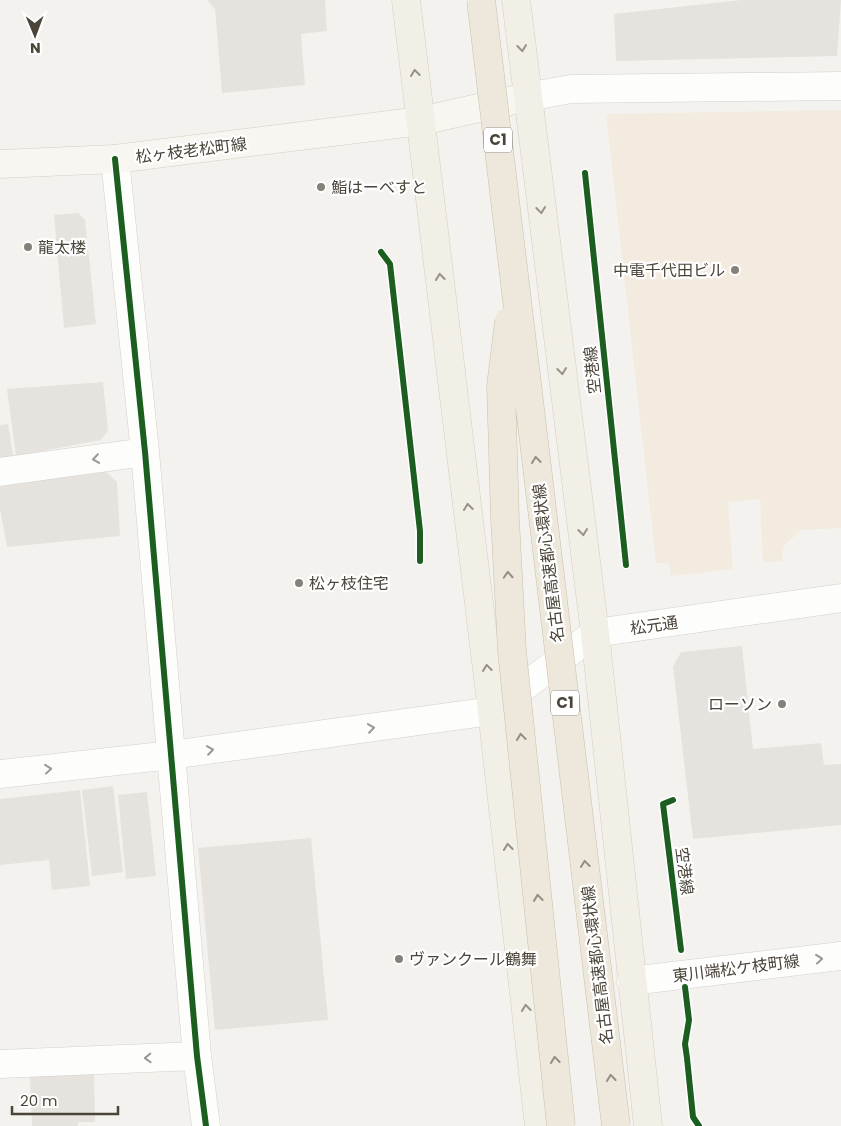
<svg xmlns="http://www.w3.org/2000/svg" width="841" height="1126" font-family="Poppins,'Noto Sans JP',sans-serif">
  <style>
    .commercial { fill: #f3ebdf }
    .parking { fill: #e6e3df }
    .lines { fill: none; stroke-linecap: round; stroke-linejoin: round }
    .street-casing { stroke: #d2d0cb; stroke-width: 29 }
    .secondary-casing { stroke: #d3cfc5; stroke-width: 29 }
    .primary-casing { stroke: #d6cebb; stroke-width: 29 }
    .street { stroke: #fdfdfc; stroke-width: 28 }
    .secondary { stroke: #f7f6f1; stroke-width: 28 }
    .primary { stroke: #f2efe6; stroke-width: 28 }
    .highway-bridge-casing { stroke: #ccbfa9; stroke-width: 29; stroke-linecap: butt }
    .highway-bridge { stroke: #ede8db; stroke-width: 28 }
    .cycleway-casing { stroke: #fff; stroke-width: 9 }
    .cycleway { stroke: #1b5e20; stroke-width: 6 }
    .oneway { stroke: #969187 }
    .oneway2 { stroke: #9b9791 }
    .oneway3 { stroke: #948e82 }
    .poi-dot { fill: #868178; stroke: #fff; stroke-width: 2 }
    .labels { text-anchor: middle; stroke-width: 4.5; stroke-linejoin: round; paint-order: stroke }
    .shield { fill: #fff; stroke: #817c74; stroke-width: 1 }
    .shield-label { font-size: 15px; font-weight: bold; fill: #4b4439 }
    .street-label { font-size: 16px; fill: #4b4439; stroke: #fff }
    .poi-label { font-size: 16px; fill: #4b4439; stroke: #fff; text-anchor: start }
  </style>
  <rect width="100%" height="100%" fill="#f4f2ee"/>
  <path class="commercial" d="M841,110V528L801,530L783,547L782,561L763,562L760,499L728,502L733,569L671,576L669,563H656L606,114Z"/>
  <path class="parking" d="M207,0H325L327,31L301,34L305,85L222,93L215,9Z
    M741,0H841L837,56L616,61L614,14Z
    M78,213L85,220L96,324L64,328L54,215Z
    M103,382L108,430L101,440L16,456L7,389Z
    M8,424L13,456L0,458V425Z
    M104,470L117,482L120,536L7,547L0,509V484Z
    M742,646L753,749L821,743L824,765L841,764V825L693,839L673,667L681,652Z
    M113,786L123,872L92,876L82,790Z
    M80,790L90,886L52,890L49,860L0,865V799Z
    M147,792L156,876L126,879L118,795Z
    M311,838L328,1020L215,1030L198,848Z
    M94,1074L95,1122H78V1126H32L30,1076Z"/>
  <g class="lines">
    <g class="street-casing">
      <path id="street" d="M527,97L571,89L841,86
        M115,159L145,452L197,1056L206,1126
        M0,472L145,452
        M0,774L171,755L492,711L595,633L841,598
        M631,981L841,956
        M0,1064L197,1056"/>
    </g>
    <g class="secondary-casing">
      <path id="secondary" d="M0,164L115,159L421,121L527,97"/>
    </g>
    <g class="primary-casing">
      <path id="primary" d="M406,0L492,711L539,1126
        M516,0L595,633L648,1126"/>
    </g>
    <use href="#street" class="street"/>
    <use href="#secondary" class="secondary"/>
    <use href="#primary" class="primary"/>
    <g class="highway-bridge-casing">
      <path id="highway-bridge" d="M481,0L616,1126
        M509,321L501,386L505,519L512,651L561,1126"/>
    </g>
    <use href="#highway-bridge" class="highway-bridge"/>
    <g class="cycleway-casing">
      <path id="cycleway" d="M115,159L145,452L197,1056L206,1126
        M585,173L626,565
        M381,252L390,264L420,531V561
        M673,800L663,804L681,950
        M685,987L689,1020L685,1044L687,1058L693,1117L699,1126"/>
    </g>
    <use href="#cycleway" class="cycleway"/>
  </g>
  <defs><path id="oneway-chevron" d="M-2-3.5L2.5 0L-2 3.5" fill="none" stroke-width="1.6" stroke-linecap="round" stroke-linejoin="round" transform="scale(1.25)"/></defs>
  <g class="oneway">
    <use href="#oneway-chevron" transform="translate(522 48) rotate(83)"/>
    <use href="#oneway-chevron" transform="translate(415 73) rotate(-97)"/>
    <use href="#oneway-chevron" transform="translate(541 210) rotate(83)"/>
    <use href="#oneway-chevron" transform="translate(440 277) rotate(-97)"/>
    <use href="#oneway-chevron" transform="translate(562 371) rotate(83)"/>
    <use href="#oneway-chevron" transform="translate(468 507) rotate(-97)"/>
    <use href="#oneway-chevron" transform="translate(583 532) rotate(83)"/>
    <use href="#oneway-chevron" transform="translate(487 668) rotate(-97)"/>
    <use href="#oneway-chevron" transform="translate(508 847) rotate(-96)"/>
    <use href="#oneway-chevron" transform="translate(526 1008) rotate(-96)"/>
  </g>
  <g class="oneway2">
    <use href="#oneway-chevron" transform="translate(96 459) rotate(172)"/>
    <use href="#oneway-chevron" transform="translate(371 728) rotate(-8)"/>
    <use href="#oneway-chevron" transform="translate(210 750) rotate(-8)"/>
    <use href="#oneway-chevron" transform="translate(48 769) rotate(-6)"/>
    <use href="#oneway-chevron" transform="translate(819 959) rotate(-6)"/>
    <use href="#oneway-chevron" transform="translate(148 1058) rotate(178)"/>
  </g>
  <g class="oneway3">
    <use href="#oneway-chevron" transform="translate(536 460) rotate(-97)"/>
    <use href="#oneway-chevron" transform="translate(508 575) rotate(-93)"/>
    <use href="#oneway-chevron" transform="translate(521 737) rotate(-96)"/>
    <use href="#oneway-chevron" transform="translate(585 864) rotate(-97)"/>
    <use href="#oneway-chevron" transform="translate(538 898) rotate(-96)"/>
    <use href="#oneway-chevron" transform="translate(555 1060) rotate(-96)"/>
    <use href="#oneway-chevron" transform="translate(611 1078) rotate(-96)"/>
  </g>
  <g class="poi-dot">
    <circle cx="321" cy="187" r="5"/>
    <circle cx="28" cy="247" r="5"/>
    <circle cx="735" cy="270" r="5"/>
    <circle cx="299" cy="583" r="5"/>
    <circle cx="782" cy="704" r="5"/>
    <circle cx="399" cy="959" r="5"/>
  </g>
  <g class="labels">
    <g class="shield">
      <rect x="484" y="127.5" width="28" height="25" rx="4"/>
      <rect x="551" y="690.5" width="28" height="25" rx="4"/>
    </g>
    <g class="shield-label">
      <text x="498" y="145">C1</text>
      <text x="565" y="708">C1</text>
    </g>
    <g class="street-label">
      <text transform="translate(191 150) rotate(-7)" y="6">松ヶ枝老松町線</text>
      <text transform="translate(592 370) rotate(-96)" y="6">空港線</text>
      <text transform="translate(548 563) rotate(-97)" y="6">名古屋高速都心環状線</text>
      <text transform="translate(654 625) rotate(-8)" y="6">松元通</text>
      <text transform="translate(685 871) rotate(83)" y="6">空港線</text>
      <text transform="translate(597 965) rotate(-97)" y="6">名古屋高速都心環状線</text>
      <text transform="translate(736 968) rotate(-7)" y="6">東川端松ケ枝町線</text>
    </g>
    <g class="poi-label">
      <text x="331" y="193">鮨はーべすと</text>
      <text x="38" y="253">龍太楼</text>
      <text x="725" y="276" text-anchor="end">中電千代田ビル</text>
      <text x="309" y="589">松ヶ枝住宅</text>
      <text x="772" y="710" text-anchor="end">ローソン</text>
      <text x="409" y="965">ヴァンクール鶴舞</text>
    </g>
  </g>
  <g transform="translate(35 35) rotate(179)" stroke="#ffffff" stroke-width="4" paint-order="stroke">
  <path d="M0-4L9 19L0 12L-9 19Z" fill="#4b4439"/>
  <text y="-8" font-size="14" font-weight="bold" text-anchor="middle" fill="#4b4439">N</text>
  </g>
  <path d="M12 1106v8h106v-8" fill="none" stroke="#4b4439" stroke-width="2.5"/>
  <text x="20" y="1106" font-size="15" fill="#4b4439" stroke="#ffffff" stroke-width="4" paint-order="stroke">20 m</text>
</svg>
